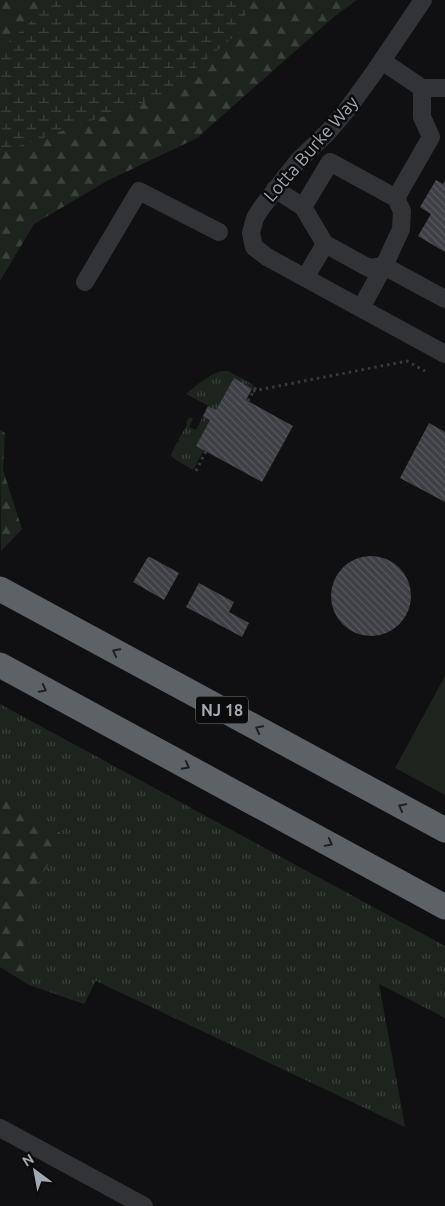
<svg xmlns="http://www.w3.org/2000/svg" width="445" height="1206" font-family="Ubuntu,sans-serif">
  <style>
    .grass { fill: url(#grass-tufts) }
    .forest { fill: url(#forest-firs) }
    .wetland { fill: url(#wetland-marsh) }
    .green { fill: #1d241d }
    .building { fill: url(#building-back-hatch) }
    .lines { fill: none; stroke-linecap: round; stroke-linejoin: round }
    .path { stroke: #373a3d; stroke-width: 3; stroke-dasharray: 2.5 4; stroke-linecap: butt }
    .minor { stroke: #313336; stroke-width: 18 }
    .highway { stroke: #5d6267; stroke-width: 25 }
    .oneway { stroke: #202123 }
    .labels { text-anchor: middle; stroke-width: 5; stroke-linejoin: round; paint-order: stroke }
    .shield { fill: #0b0b0c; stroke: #747a80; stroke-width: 1 }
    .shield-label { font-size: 16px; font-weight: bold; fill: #a1a9b2 }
    .street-label { font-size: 18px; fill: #a1a9b2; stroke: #0b0b0c }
  </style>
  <defs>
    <pattern id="grass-tufts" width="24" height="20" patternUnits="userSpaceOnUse" patternTransform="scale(1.25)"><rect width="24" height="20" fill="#1d241d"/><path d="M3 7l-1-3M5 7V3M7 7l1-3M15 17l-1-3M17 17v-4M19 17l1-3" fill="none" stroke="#3b413b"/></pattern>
    <pattern id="forest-firs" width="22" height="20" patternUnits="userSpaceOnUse" patternTransform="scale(1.25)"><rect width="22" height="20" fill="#1d241d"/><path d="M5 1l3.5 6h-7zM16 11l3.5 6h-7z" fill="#3b413b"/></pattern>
    <pattern id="wetland-marsh" width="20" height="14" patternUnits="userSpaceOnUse" patternTransform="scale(1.25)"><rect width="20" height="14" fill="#1d241d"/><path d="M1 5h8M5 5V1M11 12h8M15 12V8" fill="none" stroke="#3b413b"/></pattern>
    <pattern id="building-back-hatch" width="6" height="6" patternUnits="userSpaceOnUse" patternTransform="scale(1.25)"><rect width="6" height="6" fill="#3f4045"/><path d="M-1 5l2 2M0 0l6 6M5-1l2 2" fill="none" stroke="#58595d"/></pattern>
  </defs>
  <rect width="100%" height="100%" fill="#101012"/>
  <path class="grass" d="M221,371H228L254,385L252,389L234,379L216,410L186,394C197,385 208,375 221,371Z
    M203,416L210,420L196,446L204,450L193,470L173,458L171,455L177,442H180L178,440L187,425L186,422L190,417L193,419L189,427L196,430Z
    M0,704L445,946V1018L379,984L405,1127L96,981L84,1004L29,985L25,910L63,835L0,790Z"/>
  <path class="forest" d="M0,0H357L335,16L197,138L107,181L34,224L0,281Z
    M0,430L5,433L3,470L22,529L1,551Z
    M0,790L63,835L25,910L29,985L0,967Z"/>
  <path class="wetland" d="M54,0H249L242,30L162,96L2,152L0,155V50Z"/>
  <path class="green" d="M445,676V795L395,768Z"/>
  <path class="building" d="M436,180L443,184L445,181V252L418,236L431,214L420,207Z
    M234,378L252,389L246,400L293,426L262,482L196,446L210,420L203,416L208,406L216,410Z
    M429,423L445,432V502L400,478Z
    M331 596a40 40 0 1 1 80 0a40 40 0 1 1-80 0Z
    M148,557H150L179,573L164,600L133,582Z
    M199,583L234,602L229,612L249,623L242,637L186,607Z"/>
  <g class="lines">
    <path class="path" d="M253,391L407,361L425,371
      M248,401L256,387
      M196,471L206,451"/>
    <path class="minor" d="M423,0L373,74L346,111L328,132L298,161L262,207L255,218L251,233L254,247L267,257L445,354
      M422,88H445
      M275,189L303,207L325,244L305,278
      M303,207L330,162L396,198L431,137L422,117V88L382,61
      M325,244L369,268L384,266L401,229L402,211L396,198
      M85,282L139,191L219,232
      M361,308L384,266L445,299
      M0,1128L144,1206"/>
    <path class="highway" d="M0,589L445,830
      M0,665L445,907"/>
  </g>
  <defs><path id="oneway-chevron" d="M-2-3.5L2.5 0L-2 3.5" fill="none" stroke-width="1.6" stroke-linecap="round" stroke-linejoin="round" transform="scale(1.25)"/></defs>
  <g class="oneway">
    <use href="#oneway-chevron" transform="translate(116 652) rotate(-152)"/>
    <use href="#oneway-chevron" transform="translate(43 689) rotate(28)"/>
    <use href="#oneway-chevron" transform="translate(259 729) rotate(-152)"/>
    <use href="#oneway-chevron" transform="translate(186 766) rotate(28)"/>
    <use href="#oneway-chevron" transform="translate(402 807) rotate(-152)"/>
    <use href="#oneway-chevron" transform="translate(329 843) rotate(28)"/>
  </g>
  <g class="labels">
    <rect class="shield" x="196" y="696.5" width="52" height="27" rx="4"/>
    <g class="shield-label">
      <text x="222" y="716">NJ 18</text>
    </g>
    <g class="street-label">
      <text transform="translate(311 149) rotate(-49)" y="6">Lotta Burke Way</text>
    </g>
  </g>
  <g transform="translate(35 1171) rotate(328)" stroke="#0b0b0c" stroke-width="4" paint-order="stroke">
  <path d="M0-4L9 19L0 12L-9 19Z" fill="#a1a9b2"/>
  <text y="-8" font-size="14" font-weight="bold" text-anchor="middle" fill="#a1a9b2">N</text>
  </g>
</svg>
